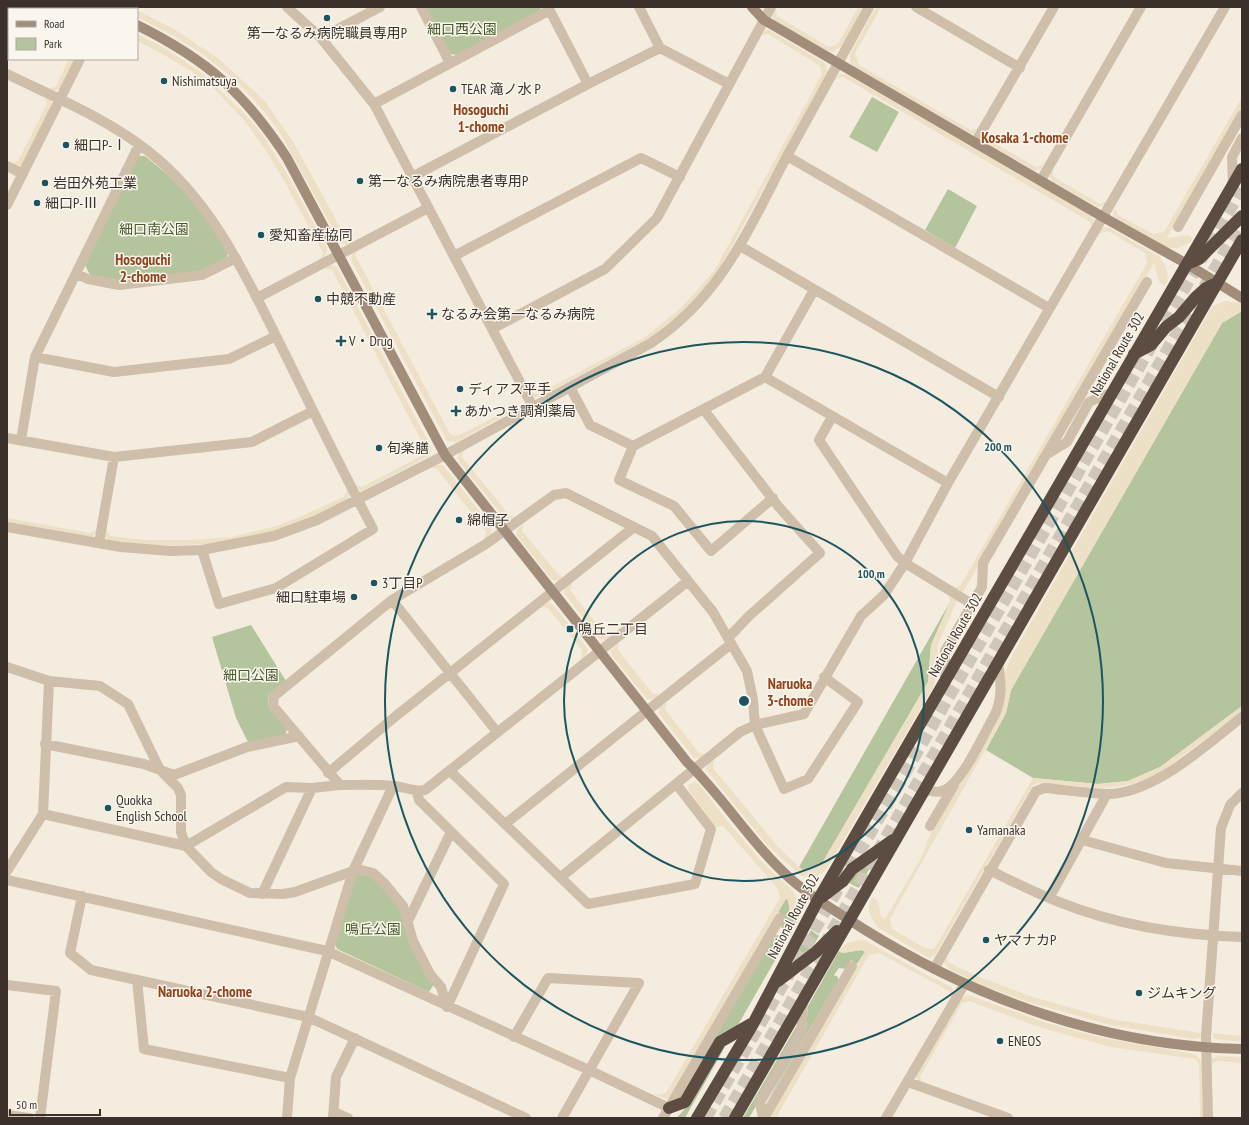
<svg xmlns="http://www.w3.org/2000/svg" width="1249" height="1125" font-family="'PT Sans Narrow','Noto Sans JP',sans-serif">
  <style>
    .green { fill: #b4c59e }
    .plaza { fill: #ede0c6 }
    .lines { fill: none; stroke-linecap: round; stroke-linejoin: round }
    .highway-tunnel { stroke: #cfc7bb; stroke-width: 12; stroke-dasharray: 12 6; stroke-linecap: butt }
    .street { stroke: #cebeaa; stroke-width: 10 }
    .secondary { stroke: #a28d7b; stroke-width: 10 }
    .highway { stroke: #5c4c41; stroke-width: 12 }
    .ring { fill: none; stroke: #1c5560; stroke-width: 2 }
    .poi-dot { fill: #1c5560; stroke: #fbf6ed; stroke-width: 1.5 }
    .labels { text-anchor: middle; stroke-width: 3; stroke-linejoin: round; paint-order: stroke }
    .park-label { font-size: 14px; fill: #455b2c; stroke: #fbf6ed }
    .poi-label { font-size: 14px; fill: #3b312a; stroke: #fbf6ed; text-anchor: start }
    .street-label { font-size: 14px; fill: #3b312a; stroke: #fbf6ed }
    .neighbourhood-label { font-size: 15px; font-weight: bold; fill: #8f441e; stroke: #fbf6ed }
    .centre { fill: #1c5560; stroke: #fbf6ed; stroke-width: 2 }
    .ring-label { font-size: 12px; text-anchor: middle; font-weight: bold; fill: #1c5560; stroke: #fbf6ed; stroke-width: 3; stroke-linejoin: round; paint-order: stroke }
  </style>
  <rect width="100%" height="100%" fill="#f4eddf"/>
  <path class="green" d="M425,7H541L540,11L458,55L450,54Z
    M872,97L899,112L877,152L849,137Z
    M137,156H145L174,180L206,217L228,253L226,259L202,271L119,281L90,275L85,265Z
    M948,189L977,206L955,248L925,230Z
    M1242,311V706L1160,767L1128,781L1098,784L1033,778L986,750L1006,713L1011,690L1222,323Z
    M950,602L931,645L928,682L821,865L819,863L805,872L799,867Z
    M251,625L286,681L269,694L268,706L287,728L285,737L249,744L236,718L212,637Z
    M873,862L859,888L849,883L856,872Z
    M355,875H371L401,907L434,984L429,992L337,949L335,943Z
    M786,898L788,900L791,918L797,922L738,1025L679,1099L774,936L778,935L781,937L785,930L781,927L785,916L778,912Z
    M811,930L819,936L812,948L797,959L796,954Z
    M862,950L865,952L857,964L851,960L846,969L839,968L834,975L838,977V981L765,1105L806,1029L808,1006L839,951L842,953Z
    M796,1027H797L798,1034L749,1118H743Z
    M721,1045L725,1047L685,1118H676L683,1111Z"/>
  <path class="plaza" d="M858,7H863L842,46L832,52L824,49L775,21L772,15L776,9L777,16L829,47L838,44Z
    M876,7H881L855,54L859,65L971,130L979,128L974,134H971L853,66L850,62V54Z
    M137,10L174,29L219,59L264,100L294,143L347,240L354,242L346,245L340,242L279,131L262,109L233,78L201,53L172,35L137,17Z
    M766,30H769L825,63L828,71L719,270L702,292L681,314L656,334L541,396L534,397L531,393L538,394L645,337L681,308L714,271L822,74L820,66L768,34L761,36Z
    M137,34L163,47L198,70L244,113L260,131L286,172L327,248V253L325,256L320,260L323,253L288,188L269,155L244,120L213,88L191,71L159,52L137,41Z
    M69,59H75L61,88L54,91L49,89L56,86Z
    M840,74H846L1091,216L1094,220L1092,228L1090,222L843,77L835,80Z
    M1242,97V108L1167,238L1188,235L1193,238L1190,242L1179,248H1168L1116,218L1113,215L1115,208L1118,215L1153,234L1164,232Z
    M45,98L50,100L52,106L22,165L18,167L9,164L18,161L47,104Z
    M987,133L989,140L1036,167L1044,165L1040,169L1034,171L986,143L984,139Z
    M1052,170L1054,177L1100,204L1106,201L1104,205L1098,207L1052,181L1049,175Z
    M1108,227L1160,257L1167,269L1168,281L1165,286L1159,282L1154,263L963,592L955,587L960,586L1147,263L1145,253L1108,231L1097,234L1102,228Z
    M360,248L355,255L450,434L457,436L521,404L522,398V406L456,442L447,441L352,262L351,258L353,253Z
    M331,265L337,267L432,449L429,456L361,492L355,485L362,487L423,455L425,448L332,270L323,268Z
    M1225,301L1241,303L1242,311L1222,323L1011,690L1006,713L890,919L892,929L927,949H934L1033,778L1098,784L1128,781L1160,767L1242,706V712L1163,770L1150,778L1133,784L1104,788L1044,784L1037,783L1033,785L935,955L929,958L927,957L877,927L870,915L869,906L872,897L878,901L881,917L885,919L921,858L931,832L997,719L1005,673L1010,659L1209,312L1213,306Z
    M464,448L462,457L510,516L517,517L506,520L459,462L458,456Z
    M436,465H443L491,526L492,532L490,536L484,539L486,532L437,469L429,467Z
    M347,490L349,495L347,501L303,521L270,532L213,544L151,546L108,541L105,536L106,529L110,536L145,540H191L231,537L276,526L300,517L345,496Z
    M7,518L90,533L97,529L96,532L93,536L87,537L7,523Z
    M524,524L522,531L559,575L564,577L558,581L552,580L517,536V530Z
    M572,583L570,590L605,635L612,636L606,640L599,639L564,593L565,588Z
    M949,596L957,601L937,647L938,650L935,684L826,870L817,876L807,877L801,876L767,845L708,772L706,769L708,764L714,759L713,768L779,848L799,867L805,871L819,863L821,865L928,682L931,645L950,602Z
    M549,602L554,606L588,649L587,653L581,660L582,650L547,607L539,608Z
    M618,643V650L653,694H659L656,697L652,700L646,698L612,656L611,650Z
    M666,703L665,709L699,753L706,754L700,759L694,758L659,714V707Z
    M694,782L699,784L729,823L763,863L792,890L798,901L799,908L797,922L791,918L788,900L786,899L671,1095L667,1099L655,1095L666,1093L780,898L778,889L723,826L716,827L689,791L688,785Z
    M859,940L866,941L927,975L952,987L954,992L951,997L949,991L879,953L869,955L776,1118H772V1112L865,952L862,950L842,953L839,951L847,943Z
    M947,955L948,962L974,975L1033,997L1111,1019L1201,1033V1035L1199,1038L1193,1039L1110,1025L1028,1002L982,985L949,969L944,962Z
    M968,995L1044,1022L1098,1037L1195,1054L1202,1062L1204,1118H1200L1199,1064L1195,1059L1111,1047L1042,1028L969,1001L962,1003L920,1077L922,1082L918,1081L916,1076L961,998Z
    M1212,1033L1242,1036V1042L1215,1039Z
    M1218,1056L1242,1057V1063L1217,1061L1212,1065V1059Z"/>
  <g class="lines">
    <path class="highway-tunnel" d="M1204,287L1242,221
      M706,1118L1242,189
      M724,1118L1193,305"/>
    <path class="street" d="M287,7L321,38L374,104L533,407
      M421,7L450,63
      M548,7L588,84
      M639,7L660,48L729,84
      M916,7L1020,68
      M321,38L380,7
      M7,74C54,97 106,118 148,151C216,204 249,283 287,358C315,415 343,472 373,529L276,588L219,604L202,550
      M374,104L550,10
      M975,143L1054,7
      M787,156L1049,308
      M7,166L23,174
      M412,177L588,84L660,48
      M1041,180L1141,7
      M1233,185L1232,157L1242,138
      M7,205L80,59
      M1178,227L1242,115
      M740,246L999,397
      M454,256L641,158L680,177
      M77,274L88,279L119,285L202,275L236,258
      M257,298L428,208
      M492,329L605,269L657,218L771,7
      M35,357L114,372L229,359L276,336
      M765,377L948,483
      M570,387L590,425L633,446
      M704,410L778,506L820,553L749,616L728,638
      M7,438L114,457L252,442L313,411
      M21,440L35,357L139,145
      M1049,453L1067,442L1089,402L1113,392
      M773,498L711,551L674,506L619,480L633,446L765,377L814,290
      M7,527L121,547L170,551L202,550L274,536L317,520L445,455L651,343C722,296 749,228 787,156C814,106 842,57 869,7
      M99,543L114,457
      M688,581L425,790C415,792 405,787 394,786C376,784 358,785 340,785L273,706L274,696L392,600L486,544L554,495L566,493L652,536L713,612L747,671L753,700L755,725L784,789L808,779L858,702L824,677
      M392,600L497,732
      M972,604L905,563L948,483L1225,7
      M7,667L49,681L100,686L128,704L160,770L178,788L181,795V832L186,846L211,872L221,879L250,893L283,894L295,892L353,871L361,870L373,873L384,883L403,906L413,941L430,974L441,987L447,1007
      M945,681V651L982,587L983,563L1147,282
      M45,744L144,764L174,775L247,747L299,736
      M450,771L588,904L695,884L711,829L677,785
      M328,773L396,716L634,527
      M924,790C930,791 936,793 942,791C961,786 983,735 993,718C1003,701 1001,681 998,662
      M417,792L419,800L504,884L447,1007
      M43,814L186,846L286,787L312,788L340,785
      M505,824L731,644
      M930,826L954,785
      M1082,840L1166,863L1242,871
      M989,870C1012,881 1035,893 1059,902C1116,925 1181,935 1242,937
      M7,871L43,814L49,681
      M561,877L740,732L755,725L804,714L861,616L884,595L905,563L897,556L819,440L832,417
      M7,880L327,951L589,1070L669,1108
      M262,894L312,788
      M82,896L70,953L91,970L308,1017L526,1118
      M1049,898L1107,794
      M407,923L451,832
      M934,969L1036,791L1045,788C1065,790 1086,793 1106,794C1153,795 1206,745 1242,717
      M137,980L144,1049L290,1078
      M7,985L56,991L40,1118
      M514,1037L548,978L639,983L562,1118
      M908,1082L1008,1118
      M334,1112L348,1118
      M7,1115L29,1118
      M287,1118L290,1078L353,871L393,786
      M333,1118L336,1077L355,1038
      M663,1118L780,918
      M763,1118L760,1102L801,1032L803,1002
      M764,1118L852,966
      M886,1118L964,985
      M1208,1118L1206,1036L1221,828L1230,805L1242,793"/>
    <path class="secondary" d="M100,7L104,9
      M752,7L764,20L1103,217L1187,264L1242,298
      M137,25C207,60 244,92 287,158L445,455L687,762C725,799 752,845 793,881C814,899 839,913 862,928C977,1000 1106,1046 1242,1049"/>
    <path class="highway" d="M1187,264L1199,259L1242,216
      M1134,354L1151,345L1166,327L1179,317L1196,297L1206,288L1215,284
      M822,897L843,881L852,869L893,840
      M778,981L816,952L837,931
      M669,1108L685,1102L720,1042L751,1024
      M697,1118L753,1024L818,900L1242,169
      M735,1118L1242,240"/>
  </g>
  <g class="ring">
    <circle cx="744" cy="701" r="180"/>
    <circle cx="744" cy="701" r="359"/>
  </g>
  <g class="poi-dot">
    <circle cx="327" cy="18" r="4"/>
    <circle cx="164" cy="81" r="4"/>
    <circle cx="453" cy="89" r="4"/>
    <circle cx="66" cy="145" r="4"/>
    <circle cx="360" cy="181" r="4"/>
    <circle cx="45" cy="183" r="4"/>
    <circle cx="37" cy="203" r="4"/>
    <circle cx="261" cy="235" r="4"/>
    <circle cx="318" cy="299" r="4"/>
    <path d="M430 308h4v4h4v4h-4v4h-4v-4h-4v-4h4z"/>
    <path d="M339 335h4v4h4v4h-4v4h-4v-4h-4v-4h4z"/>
    <circle cx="460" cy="389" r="4"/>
    <path d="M454 405h4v4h4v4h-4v4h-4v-4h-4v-4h4z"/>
    <circle cx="379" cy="448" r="4"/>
    <circle cx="459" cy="520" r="4"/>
    <circle cx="374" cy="583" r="4"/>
    <circle cx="354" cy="597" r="4"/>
    <rect x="566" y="625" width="8" height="8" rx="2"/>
    <circle cx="108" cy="808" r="4"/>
    <circle cx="969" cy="830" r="4"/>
    <circle cx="986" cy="940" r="4"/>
    <circle cx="1139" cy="993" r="4"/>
    <circle cx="1000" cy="1041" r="4"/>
  </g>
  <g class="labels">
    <g class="park-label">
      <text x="462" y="34">細口西公園</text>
      <text x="154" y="234">細口南公園</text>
      <text x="251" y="680">細口公園</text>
      <text x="373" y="934">鳴丘公園</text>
    </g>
    <g class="poi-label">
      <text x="327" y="38" text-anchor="middle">第一なるみ病院職員専用P</text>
      <text x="172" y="86">Nishimatsuya</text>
      <text x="461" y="94">TEAR 滝ノ水 P</text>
      <text x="74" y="150">細口P-Ⅰ</text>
      <text x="368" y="186">第一なるみ病院患者専用P</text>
      <text x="53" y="188">岩田外苑工業</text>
      <text x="45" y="208">細口P-Ⅲ</text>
      <text x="269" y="240">愛知畜産協同</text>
      <text x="326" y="304">中競不動産</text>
      <text x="441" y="319">なるみ会第一なるみ病院</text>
      <text x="349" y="346">V・Drug</text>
      <text x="468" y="394">ディアス平手</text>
      <text x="464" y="416">あかつき調剤薬局</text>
      <text x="387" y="453">旬楽膳</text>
      <text x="467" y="525">綿帽子</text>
      <text x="382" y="588">3丁目P</text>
      <text x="346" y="602" text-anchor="end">細口駐車場</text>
      <text x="578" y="634">鳴丘二丁目</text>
      <text x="116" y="805">Quokka<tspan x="116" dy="16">English School</tspan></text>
      <text x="977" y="835">Yamanaka</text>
      <text x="994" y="945">ヤマナカP</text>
      <text x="1147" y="998">ジムキング</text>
      <text x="1008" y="1046">ENEOS</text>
    </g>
    <g class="street-label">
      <text transform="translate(1117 354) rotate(-60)" y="5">National Route 302</text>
      <text transform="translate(955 635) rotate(-60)" y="5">National Route 302</text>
      <text transform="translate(793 916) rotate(-62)" y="5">National Route 302</text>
    </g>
    <g class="neighbourhood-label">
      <text x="481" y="115">Hosoguchi<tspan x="481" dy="17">1-chome</tspan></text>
      <text x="1025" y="143">Kosaka 1-chome</text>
      <text x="143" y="265">Hosoguchi<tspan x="143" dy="17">2-chome</tspan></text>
      <text x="790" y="689">Naruoka<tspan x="790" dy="17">3-chome</tspan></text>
      <text x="205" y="997">Naruoka 2-chome</text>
    </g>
  </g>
  <circle cx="744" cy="701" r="6" class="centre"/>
  <g class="ring-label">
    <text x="998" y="451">200 m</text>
    <text x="871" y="578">100 m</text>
  </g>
  <rect width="1249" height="1125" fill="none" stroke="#3b312a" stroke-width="16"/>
  <rect x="8" y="8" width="130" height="52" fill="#fbf6ed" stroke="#aea79f"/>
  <rect x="16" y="21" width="20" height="6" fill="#a28d7b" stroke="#aea79f"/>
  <text x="44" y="28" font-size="12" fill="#3b312a">Road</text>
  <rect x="16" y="38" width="20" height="12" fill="#b4c59e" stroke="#aea79f"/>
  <text x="44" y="48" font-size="12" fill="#3b312a">Park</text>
  <path d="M10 1109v6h90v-6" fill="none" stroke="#3b312a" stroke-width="2"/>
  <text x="16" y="1109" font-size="12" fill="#3b312a" stroke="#fbf6ed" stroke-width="3" paint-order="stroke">50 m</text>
</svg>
